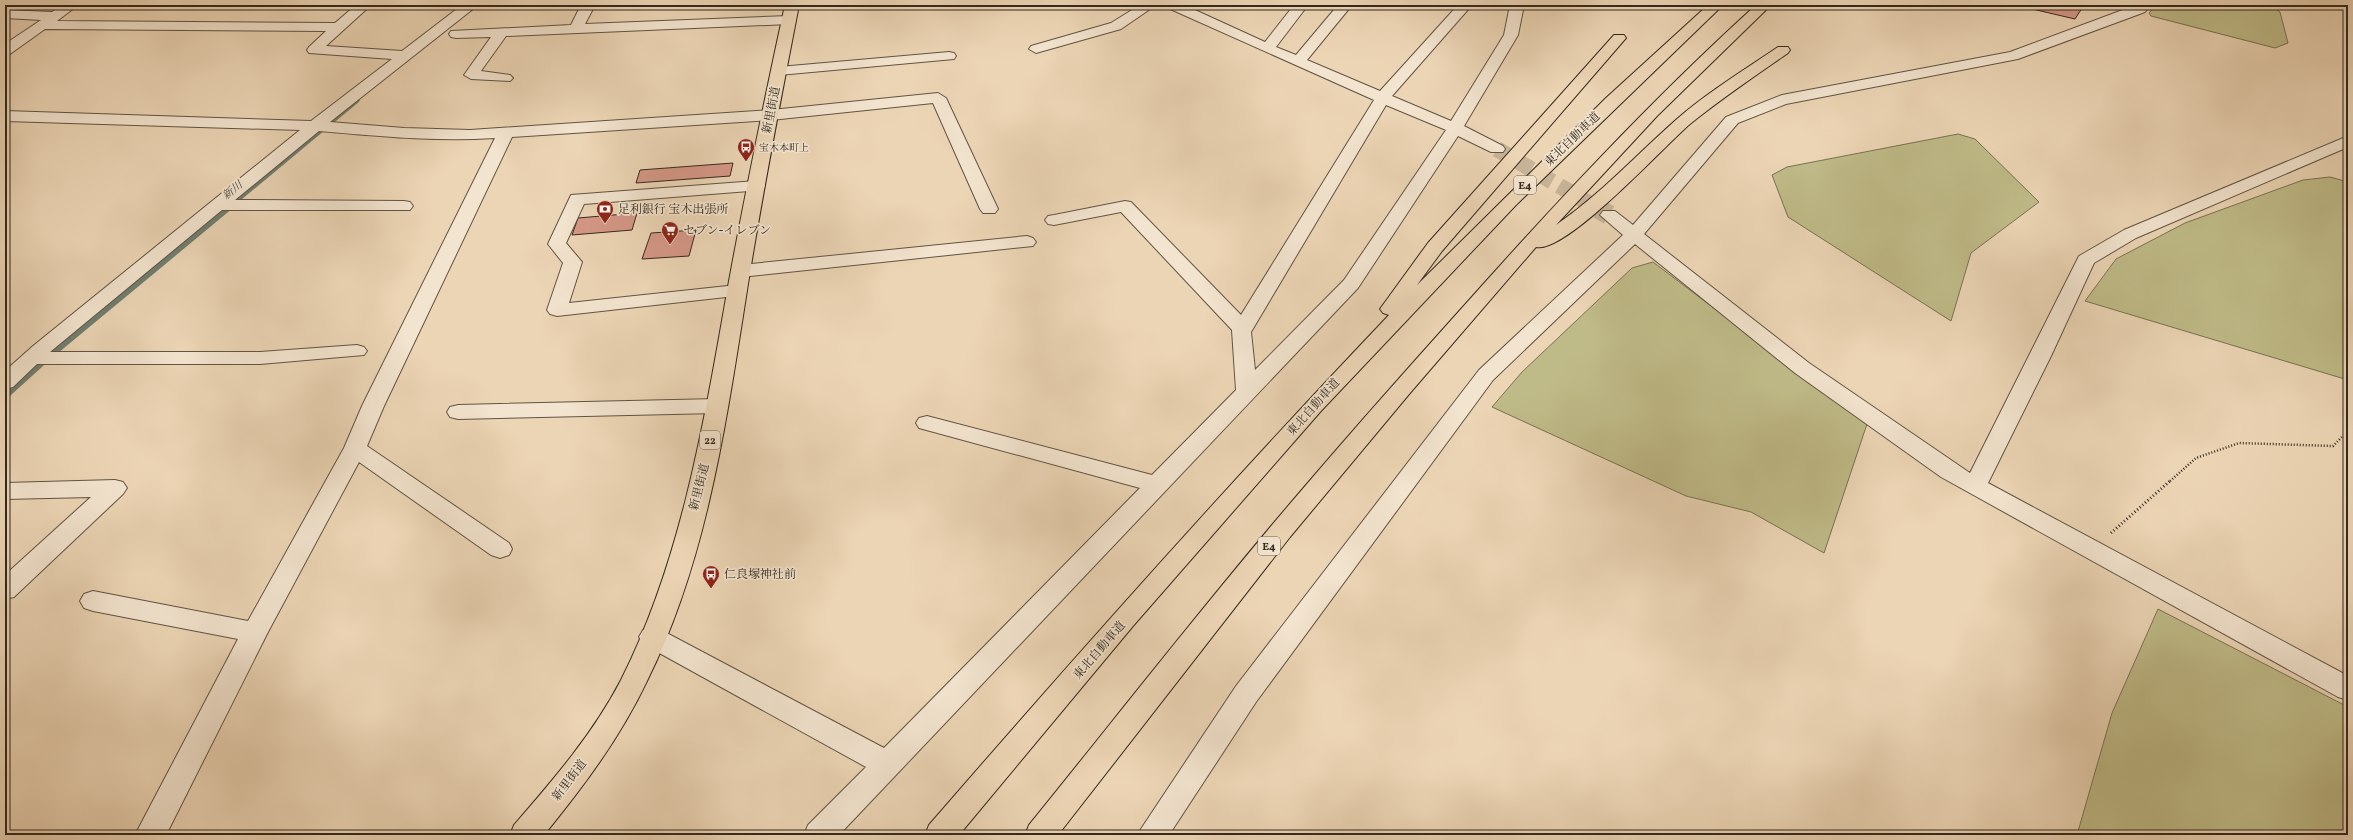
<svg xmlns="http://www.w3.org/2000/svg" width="2353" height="840" font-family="Vollkorn,'Noto Serif JP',serif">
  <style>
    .green { fill: #bfbb88; stroke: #797253 }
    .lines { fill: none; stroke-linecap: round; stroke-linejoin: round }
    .stream-far1 { stroke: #707f71; stroke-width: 5.5 }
    .stream { stroke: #707f71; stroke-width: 8 }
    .building { fill: #d69888; stroke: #33291e }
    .minor-tunnel-far1 { stroke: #c7b397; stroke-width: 16; stroke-dasharray: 16 8; stroke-linecap: butt }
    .minor-tunnel { stroke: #c7b397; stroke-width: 20; stroke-dasharray: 20 10; stroke-linecap: butt }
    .minor-casing { stroke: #615444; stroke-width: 2 }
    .major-casing { stroke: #33291e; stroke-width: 2 }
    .highway-casing { stroke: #33291e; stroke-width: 2 }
    .path-far1 { stroke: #33291e; stroke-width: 2.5; stroke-dasharray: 1 2; stroke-linecap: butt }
    .path { stroke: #33291e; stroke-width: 3; stroke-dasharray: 1 2.5; stroke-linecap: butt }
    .minor { fill: #f3e4cf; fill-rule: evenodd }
    .major { fill: #ecd5b5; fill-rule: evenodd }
    .highway { fill: #ecd5b5; fill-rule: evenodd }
    .labels { text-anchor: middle; stroke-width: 3.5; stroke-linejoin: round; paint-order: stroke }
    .far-poi-label { font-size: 10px; fill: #33291e; stroke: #f3e4cf; text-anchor: start }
    .shield { fill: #f3e4cf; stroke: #6d6153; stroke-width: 1 }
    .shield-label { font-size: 11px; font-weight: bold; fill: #33291e }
    .far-water-label { font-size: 11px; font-style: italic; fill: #4c4d41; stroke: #f3e4cf }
    .street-label { font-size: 12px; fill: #33291e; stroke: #f3e4cf }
    .poi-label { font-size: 12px; fill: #33291e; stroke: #f3e4cf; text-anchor: start }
  </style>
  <rect width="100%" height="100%" fill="#ecd5b5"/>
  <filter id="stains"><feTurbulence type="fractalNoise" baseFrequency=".005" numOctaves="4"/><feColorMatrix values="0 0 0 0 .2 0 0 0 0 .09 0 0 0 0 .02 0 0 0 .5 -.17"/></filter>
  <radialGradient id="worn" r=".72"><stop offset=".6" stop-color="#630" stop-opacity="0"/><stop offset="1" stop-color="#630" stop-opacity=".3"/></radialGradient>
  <path class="green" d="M2156,5H2271L2280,12L2288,43L2275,48L2151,16L2149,13Z
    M1958,134L1975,139L2039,202L1971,253L1951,321L1788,217L1772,175L1787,167Z
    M2330,177L2348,182V380L2085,301L2116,259L2185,223L2303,180Z
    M1653,262L1867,424L1824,553L1751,512L1686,496L1492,407L1522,372L1632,268Z
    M2158,609L2348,707V835H2077L2112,713Z"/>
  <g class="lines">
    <path class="stream-far1" d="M227,208L357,100"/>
    <path class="stream" d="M5,395L47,357L228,207"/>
  </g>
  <path class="building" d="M2015,5H2084L2075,19Z
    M733,163L730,176L636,183L640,170Z
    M637,213L632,230L572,235L578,218Z
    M696,230L689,256L642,259L651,233Z"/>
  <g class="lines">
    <path class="minor-tunnel-far1" d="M1497,149L1597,208"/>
    <path class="minor-tunnel" d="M1596,207L1609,215"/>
    <g class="minor-casing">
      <path id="minor" d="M62,5H78L57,21L335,23L356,5H371L326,46L402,51L462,5H478L330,122L404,128L470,130L771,110L938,93L946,98L998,209L995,213H983L980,209L933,103L771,120L512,137L384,406L367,446L509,543L512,549L509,555L500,558L491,555L359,462L268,632L166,835H135L238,639L93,611L84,608L80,601L84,594L93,591L248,621L344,448L362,406L495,138C436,142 377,136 319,131L235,200L404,201L410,202L413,206L410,210H222L50,352H260L357,345L364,347L367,351L364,355L260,364H37L13,387L5,389V371L33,346L300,130L5,121V111L311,121L392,59L309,53L307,50L309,47L326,31L45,29L10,54L5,55V44L41,20L5,18V10L52,12Z
        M581,5H595L585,24L789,16L796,20L789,24L506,36L481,71L510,75L513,78L510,81L471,79L464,75L491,37L456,38L451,37L449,34L451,31L571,25Z
        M1140,5H1156L1121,29L1036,53L1029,49L1031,46L1111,23Z
        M1166,5H1184L1265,42L1294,5H1308L1276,47L1296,55L1338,5H1352L1307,60L1380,91L1458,5H1472L1392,96L1451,121L1504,35L1510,5H1524L1518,35L1464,126L1503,146L1505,149L1503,152H1491L1458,136L1358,288L839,835H804L808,825L866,767L643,644L639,637L643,630L652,627L661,630L884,748L1140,488L919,428L916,423L919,418L927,416L1152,475L1236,390L1232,330L1121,212L1054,225L1048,224L1045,220L1048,216L1054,215L1125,201L1131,202L1241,315L1374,100L1168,8ZM1386,105L1446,130L1344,280L1255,370L1251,332Z
        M2136,5H2150L2145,12L2018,59L1786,104L1738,123L1644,234L1809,363L1970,473L2079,256L2124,230L2348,136V147L2136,238L2094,263L2051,356L1988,483L2348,676V700L2338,697L1941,477L1795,373L1635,244L1493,380L1256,702L1169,835H1137L1236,686L1479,370L1623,235L1600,215L1603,211H1615L1633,225L1726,117L1782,95L2010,52Z
        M949,52L954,53L956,56L954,59L779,75L772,71L779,67Z
        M756,181L762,182L765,186L762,190L584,204L566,243L582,262L569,303L737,285L744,287L747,291L744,295L557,316L550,314L547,310L563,263L548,244L571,195Z
        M1027,236L1033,238L1036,242L1033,246L741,277L734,275L732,271L734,267L741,265Z
        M717,399L725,401L728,406L725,411L717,413L458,419L450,417L447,412L450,407L458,405Z
        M115,480L123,482L127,488L123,494L14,597L5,599V575L91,497L5,499V483Z"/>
    </g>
    <g class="major-casing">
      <path id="major" d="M785,5H799C781,98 763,190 748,284C727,417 708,559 647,681C620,738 583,787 544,835H510L514,825C553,780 593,734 621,680C683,557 705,416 729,281C746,189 765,97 785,5Z"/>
    </g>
    <g class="highway-casing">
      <path id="highway" d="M1708,5H1723L1516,205L1321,411L1133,626L959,835H925L929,825C1079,652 1231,481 1389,315L1383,313L1380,309L1428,243L1614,35H1624L1626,38L1442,251L1417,285L1606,98Z
        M1756,5H1771L1657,116L1556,225C1600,195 1636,155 1677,119C1708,92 1744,70 1778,47H1788L1790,50L1788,53C1755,76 1721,99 1690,124C1664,146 1566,254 1536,247L1410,393L1290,537L1058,835H1025L1029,825C1110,725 1189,624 1272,525C1331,455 1392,386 1453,318C1550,209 1648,103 1756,5Z"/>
    </g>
    <path class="path-far1" d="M2170,481L2196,458L2239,443L2333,446L2348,431"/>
    <path class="path" d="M2111,533L2171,480"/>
    <use href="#minor" class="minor"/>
    <use href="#major" class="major"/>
    <use href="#highway" class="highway"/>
  </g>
  <defs>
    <g id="bus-pin" transform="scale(0.9)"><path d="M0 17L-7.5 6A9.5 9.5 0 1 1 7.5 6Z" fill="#8f2418" stroke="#f3e4cf"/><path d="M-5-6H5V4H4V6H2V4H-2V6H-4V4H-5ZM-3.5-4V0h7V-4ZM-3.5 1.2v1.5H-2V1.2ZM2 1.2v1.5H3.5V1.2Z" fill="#fff"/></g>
    <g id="bank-pin" transform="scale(0.9)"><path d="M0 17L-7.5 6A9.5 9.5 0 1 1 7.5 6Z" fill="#8f2418" stroke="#f3e4cf"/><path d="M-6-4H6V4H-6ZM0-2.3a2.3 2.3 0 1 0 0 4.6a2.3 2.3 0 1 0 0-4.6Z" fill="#fff"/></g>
    <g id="supermarket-pin" transform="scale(0.9)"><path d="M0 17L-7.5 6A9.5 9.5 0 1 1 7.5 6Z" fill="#8f2418" stroke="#f3e4cf"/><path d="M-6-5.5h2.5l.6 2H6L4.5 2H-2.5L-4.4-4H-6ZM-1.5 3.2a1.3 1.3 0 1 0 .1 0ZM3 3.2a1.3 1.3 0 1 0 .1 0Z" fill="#fff"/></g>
  </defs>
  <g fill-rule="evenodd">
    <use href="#bus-pin" x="746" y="147"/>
    <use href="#bank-pin" x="605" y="209"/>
    <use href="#supermarket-pin" x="670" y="230"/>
    <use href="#bus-pin" x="711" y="574"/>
  </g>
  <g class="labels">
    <g class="far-poi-label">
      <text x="759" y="151">宝木本町上</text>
    </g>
    <g class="shield">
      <rect x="1514" y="176" width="22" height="18" rx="3"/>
      <rect x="700" y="431" width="20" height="18" rx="3"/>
      <rect x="1258" y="537" width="22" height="18" rx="3"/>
    </g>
    <g class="shield-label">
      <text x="1525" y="189">E4</text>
      <text x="710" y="444">22</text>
      <text x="1269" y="550">E4</text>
    </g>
    <g class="far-water-label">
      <text transform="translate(232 190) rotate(-39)" y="4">新川</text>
    </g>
    <g class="street-label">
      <text transform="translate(771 110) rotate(-79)" y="4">新里街道</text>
      <text transform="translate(1572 139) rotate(-44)" y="4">東北自動車道</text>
      <text transform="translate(1313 407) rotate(-48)" y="4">東北自動車道</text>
      <text transform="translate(699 487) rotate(-76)" y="4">新里街道</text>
      <text transform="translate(1099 650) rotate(-49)" y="4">東北自動車道</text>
      <text transform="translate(569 780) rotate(-53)" y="4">新里街道</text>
    </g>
    <g class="poi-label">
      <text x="618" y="213">足利銀行 宝木出張所</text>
      <text x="683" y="234">セブン-イレブン</text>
      <text x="724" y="578">仁良塚神社前</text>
    </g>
  </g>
  <rect width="2353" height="840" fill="none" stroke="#ecd5b5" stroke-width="20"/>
  <rect x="6" y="6" width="2341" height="828" fill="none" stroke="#33291e" stroke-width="2"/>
  <rect x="10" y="10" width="2333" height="820" fill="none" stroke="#33291e"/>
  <rect width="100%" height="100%" filter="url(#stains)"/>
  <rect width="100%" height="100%" fill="url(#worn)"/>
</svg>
